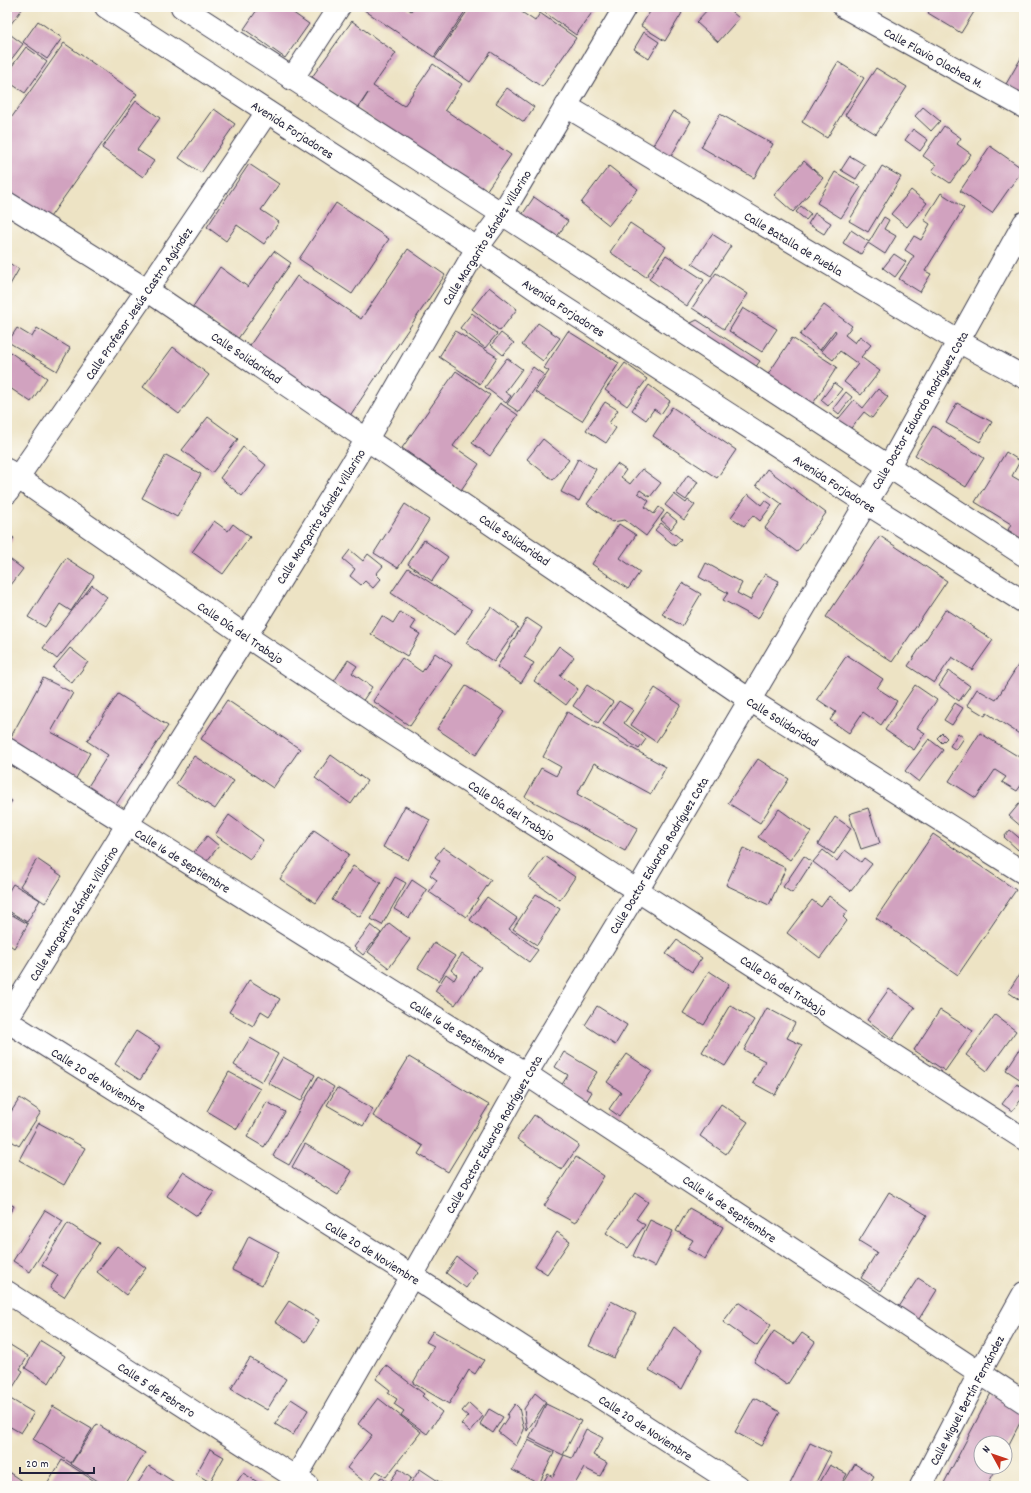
<svg xmlns="http://www.w3.org/2000/svg" width="1031" height="1493" font-family="Dekko,sans-serif">
  <style>
    .building { fill: #d1a2bf }
    .lines { fill: none; stroke-linecap: round; stroke-linejoin: round }
    .minor-casing { stroke: #403f50; stroke-width: 24 }
    .secondary-casing { stroke: #403f50; stroke-width: 24 }
    .minor { stroke: #fff; stroke-width: 22 }
    .secondary { stroke: #fff; stroke-width: 22 }
    .labels { text-anchor: middle; stroke-width: 3; stroke-linejoin: round; paint-order: stroke }
    .street-label { font-size: 13px; fill: #22223b; stroke: #fdfcf7 }
  </style>
  <rect width="100%" height="100%" fill="#fdfcf7"/>
  <filter id="ink" filterUnits="userSpaceOnUse"><feTurbulence type="fractalNoise" baseFrequency=".025" numOctaves="2"/><feDisplacementMap in="SourceGraphic" scale="8" xChannelSelector="R" yChannelSelector="G"/><feConvolveMatrix kernelMatrix="1 2 1 2 8 2 1 2 1" color-interpolation-filters="sRGB"/></filter>
  <filter id="wash" filterUnits="userSpaceOnUse"><feTurbulence type="fractalNoise" baseFrequency=".012" numOctaves="4" result="noise"/><feDisplacementMap in="SourceGraphic" scale="16" xChannelSelector="R" yChannelSelector="G"/><feGaussianBlur stdDeviation="0.9" result="paint"/><feColorMatrix in="noise" values="0 0 0 0 0 0 0 0 0 0 0 0 0 0 0 0 0 1.4 0 .05"/><feComposite in="paint" operator="in"/></filter>
  <g filter="url(#wash)">
    <rect width="100%" height="100%" fill="#ede3c4"/>
    <g id="blocks">
      <path class="building" d="M7,7H21L23,8L7,29Z
        M259,7H285L309,24L285,58L244,29Z
        M366,7H406L411,11L414,7H468L434,57L364,10Z
        M470,7H514L535,21L540,13L576,38L542,87L491,52L470,82L435,58Z
        M536,7H546L543,12Z
        M548,7H596L576,35L544,12Z
        M653,7H672L682,13L665,41L641,26Z
        M710,7H726L739,18L718,42L696,22Z
        M932,7H977L961,33L928,13Z
        M38,21L62,38L47,59L23,42Z
        M352,21L396,53L373,86L404,106L433,64L462,84L445,110L511,155L484,194L358,109L368,93L357,109L312,77Z
        M7,32L23,44L7,65Z
        M644,32L659,42L649,59L634,49Z
        M64,43L137,94L48,220L7,191V124Z
        M26,47L47,62L25,93L7,81V73Z
        M1024,53V95L1006,84Z
        M838,62L864,78L827,138L802,122Z
        M876,68L907,87L876,134L845,115Z
        M507,88L534,107L524,122L496,103Z
        M136,101L160,118L137,150L154,161L143,177L102,148Z
        M923,107L940,121L931,131L915,116Z
        M214,109L235,124L201,173L179,158Z
        M673,111L691,121L669,160L650,150Z
        M720,114L773,144L754,178L701,147Z
        M944,126L961,138L957,144L971,154L950,183L932,171L936,165L923,156Z
        M913,129L928,140L920,151L905,140Z
        M990,146L1023,169L992,213L960,191Z
        M850,156L865,165L856,179L841,170Z
        M804,161L823,178L793,212L774,195Z
        M249,164L279,184L261,210L279,222L264,244L237,225L226,241L207,227Z
        M609,166L638,189L609,225L581,203Z
        M882,166L901,177L868,232L849,221Z
        M835,172L861,187L841,218L817,203Z
        M911,190L927,203L907,227L891,214Z
        M941,193L964,208L925,271L931,274L920,292L899,279L914,256L905,250L914,236L921,240L930,224L924,220Z
        M534,197L568,221L554,241L520,218Z
        M336,203L389,239L352,294L299,259Z
        M801,206L811,214L806,220L796,212Z
        M815,213L831,223L824,234L808,224Z
        M884,217L889,220L884,229L896,236L885,254L868,243L861,254L843,243L851,230L869,242Z
        M630,223L666,247L646,277L610,252Z
        M712,234L731,246L711,276L692,264Z
        M408,249L445,275L347,420L246,351L297,276L361,319Z
        M274,251L291,263L237,340L192,308L220,267L248,287Z
        M894,254L906,262L895,277L883,268Z
        M666,255L704,280L687,306L649,279Z
        M7,262L19,269L7,290Z
        M716,273L748,294L724,329L692,308Z
        M489,287L517,309L500,331L472,309Z
        M824,305L852,326L845,335L855,343L860,336L871,345L861,357L880,371L861,395L844,382L858,364L840,351L833,360L821,351L836,332L835,330L820,350L800,335Z
        M743,308L777,329L762,352L729,331Z
        M472,313L497,334L485,348L460,328Z
        M697,320L760,361L752,372L683,327Z
        M538,323L560,338L543,361L522,345Z
        M17,328L32,337L37,328L70,348L57,371L8,342Z
        M455,331L497,357L480,384L439,357Z
        M568,331L619,363L582,421L535,392L549,371L544,368Z
        M501,333L514,343L503,355L491,345Z
        M792,338L837,367L812,405L767,376Z
        M173,347L209,375L179,414L143,387Z
        M7,350L47,378L31,402L7,386Z
        M507,358L522,369L505,392L511,396L506,403L485,387Z
        M625,363L647,379L627,406L605,390Z
        M533,367L544,375L519,412L507,404Z
        M456,371L490,395L453,446L479,464L461,490L402,448Z
        M834,383L842,389L828,406L821,400Z
        M649,385L670,401L661,414L654,409L646,420L632,410Z
        M878,389L888,397L872,418L864,412L847,433L835,423L854,400L863,408Z
        M846,392L852,397L839,414L833,409Z
        M605,402L618,410L609,423L616,428L606,443L586,430Z
        M500,403L518,415L490,456L472,443Z
        M957,403L992,422L980,442L946,423Z
        M672,407L736,450L717,478L653,436Z
        M208,417L238,439L212,473L182,450Z
        M933,426L984,458L966,487L915,455Z
        M543,439L569,460L553,480L527,459Z
        M243,447L266,465L242,496L220,478Z
        M1006,452L1020,461L1012,476L1024,483V540L1008,530L1011,524L975,502Z
        M166,455L201,474L177,517L142,498Z
        M578,459L596,469L579,501L561,492Z
        M617,464L626,470L621,477L630,484L642,469L661,483L650,497L640,490L638,493L649,501L645,507L654,514L659,507L664,511L646,536L625,520L612,522L587,504Z
        M767,469L826,513L797,552L765,528L782,504L756,485Z
        M688,475L698,482L686,500L676,493Z
        M674,494L686,503L688,500L695,505L684,520L665,505Z
        M748,494L761,505L765,500L772,505L760,521L753,515L744,526L731,517Z
        M405,504L429,520L398,568L374,553Z
        M667,513L677,521L671,529L661,520Z
        M214,521L228,531L233,524L250,537L223,574L192,552Z
        M661,523L681,539L675,546L655,530Z
        M619,524L636,535L620,558L640,572L628,589L592,564Z
        M7,533L14,538L7,547Z
        M880,536L947,581L892,662L826,617Z
        M424,540L448,557L432,581L408,564Z
        M350,550L363,561L368,554L383,566L376,574L381,579L373,588L365,581L361,585L350,576L355,569L343,559Z
        M7,557L23,569L11,585L7,583Z
        M66,558L94,576L71,611L60,604L45,627L28,617Z
        M706,563L742,583L737,593L750,600L765,574L779,581L758,619L723,600L728,593L699,577Z
        M408,568L472,610L455,635L391,593Z
        M682,583L701,594L682,626L662,614Z
        M92,585L107,597L57,659L43,648Z
        M491,607L518,627L494,662L466,643Z
        M946,609L993,640L972,670L952,657L934,683L908,666Z
        M400,612L416,621L411,629L420,634L407,656L371,634L382,616L393,623Z
        M527,618L542,628L524,657L534,663L521,683L497,667Z
        M559,646L574,657L560,676L578,689L566,705L534,681Z
        M70,648L88,662L72,683L53,668Z
        M435,653L452,665L410,726L373,701L402,658L422,672Z
        M847,655L883,679L877,688L897,701L881,725L863,712L849,733L830,720L836,712L817,699Z
        M1024,656V737L987,713L985,716L967,705L977,689L996,700Z
        M348,660L357,666L352,673L372,687L362,702L333,683Z
        M949,671L970,686L959,701L939,686Z
        M43,678L73,693L51,732L90,753L74,782L7,744Z
        M587,685L613,702L598,723L573,706Z
        M915,685L937,700L917,728L925,733L914,750L885,730Z
        M466,686L505,712L476,755L437,729Z
        M655,688L681,705L656,742L631,725Z
        M118,694L168,726L113,809L85,791L108,755L87,741Z
        M227,700L300,749L273,788L201,739Z
        M619,701L633,710L624,723L646,739L639,749L603,724Z
        M955,703L963,708L952,725L944,720Z
        M567,712L666,767L651,794L594,763L577,794L638,828L625,851L525,797L541,768L556,776L561,767L543,757Z
        M942,733L947,738L942,743L937,738Z
        M958,733L964,738L956,750L950,746Z
        M980,733L1024,760V781L1017,791L1002,782L1006,777L995,770L976,798L949,781Z
        M929,739L943,750L919,782L905,771Z
        M331,755L367,781L351,804L315,778Z
        M194,756L234,781L215,809L176,784Z
        M758,759L789,779L760,823L728,803Z
        M7,797L12,801L7,808Z
        M1024,798V829L1009,816Z
        M405,806L430,820L408,860L383,847Z
        M868,808L880,843L861,849L849,814Z
        M779,809L811,832L790,860L758,837Z
        M229,815L263,840L250,859L215,835Z
        M835,817L851,828L834,854L818,844Z
        M314,830L349,854L316,903L280,879Z
        M1010,830L1024,842L1018,850L1004,837Z
        M933,834L1016,890L958,975L876,918Z
        M207,836L219,846L202,867L190,857Z
        M443,847L491,880L466,917L429,892L437,880L430,875L440,861L435,857Z
        M743,848L786,868L769,905L726,885Z
        M823,850L837,861L845,850L861,862L864,858L872,864L851,891L813,862Z
        M545,856L575,877L560,900L529,878Z
        M804,856L812,862L792,893L783,887Z
        M37,859L62,876L45,903L20,886Z
        M353,866L381,883L360,917L332,900Z
        M395,877L406,883L382,925L371,919Z
        M412,880L427,890L409,918L394,909Z
        M13,884L40,900L27,922L7,910V894Z
        M536,894L560,909L537,945L513,929Z
        M829,896L848,911L843,917L847,921L820,958L787,933L812,900L821,907Z
        M487,897L517,918L509,929L538,950L529,962L470,920Z
        M7,912L28,924L14,948L7,943Z
        M389,923L410,939L389,968L368,952Z
        M371,925L381,933L363,955L354,947Z
        M677,940L702,958L692,972L666,954Z
        M434,943L455,956L439,981L418,968Z
        M462,954L481,967L455,1005L435,991L446,974L454,980L457,975L451,970Z
        M1024,967V1003L1008,992Z
        M709,971L729,984L704,1025L683,1013Z
        M249,980L280,999L269,1016L261,1011L253,1026L229,1012Z
        M889,989L915,1007L893,1039L867,1020Z
        M730,1005L754,1020L725,1066L702,1052Z
        M597,1006L627,1025L615,1045L585,1025Z
        M767,1008L795,1023L787,1038L802,1045L775,1095L753,1083L765,1061L744,1050Z
        M940,1010L973,1031L945,1071L914,1050Z
        M995,1015L1016,1031L987,1071L966,1055Z
        M136,1031L161,1047L140,1080L115,1064Z
        M250,1038L278,1054L262,1082L234,1065Z
        M1024,1043V1082L1006,1070Z
        M564,1052L597,1072L586,1089L592,1092L586,1102L561,1086L568,1075L555,1067Z
        M627,1054L652,1071L619,1116L609,1109L621,1092L607,1082Z
        M283,1057L315,1075L301,1101L268,1083Z
        M409,1057L489,1105L448,1172L418,1154L423,1146L373,1116Z
        M229,1072L260,1089L237,1129L207,1111Z
        M318,1077L334,1087L289,1165L273,1156Z
        M1017,1084L1024,1088V1096L1012,1111L1002,1104Z
        M337,1088L373,1109L363,1126L327,1105Z
        M20,1098L41,1112L19,1146L7,1138V1118Z
        M267,1102L285,1112L264,1147L247,1137Z
        M721,1104L748,1122L726,1154L700,1136Z
        M534,1115L579,1145L562,1170L517,1139Z
        M39,1123L85,1148L64,1185L19,1160Z
        M305,1144L352,1171L338,1195L292,1167Z
        M576,1157L604,1176L575,1223L544,1206Z
        M183,1172L214,1192L197,1216L167,1196Z
        M889,1192L927,1215L881,1291L861,1278L877,1252L859,1241Z
        M635,1193L648,1202L636,1219L645,1225L628,1248L606,1233Z
        M7,1203L14,1206L7,1217Z
        M689,1208L723,1227L705,1259L687,1249L693,1240L676,1231Z
        M45,1210L63,1221L30,1272L13,1261Z
        M650,1220L673,1231L655,1267L633,1256Z
        M68,1223L99,1243L64,1297L50,1288L58,1275L42,1265Z
        M557,1232L570,1241L547,1274L535,1266Z
        M249,1236L279,1252L262,1285L232,1270Z
        M117,1246L146,1268L126,1295L97,1272Z
        M457,1257L477,1272L466,1288L446,1273Z
        M918,1278L937,1290L917,1322L897,1310Z
        M289,1301L319,1320L306,1342L275,1322Z
        M611,1301L636,1314L614,1358L589,1346Z
        M738,1302L771,1325L757,1346L723,1322Z
        M674,1327L702,1350L682,1389L649,1370Z
        M433,1331L484,1360L475,1374L469,1370L449,1404L413,1383L434,1346L426,1342Z
        M774,1331L794,1344L802,1333L815,1342L787,1385L754,1362Z
        M41,1341L65,1356L49,1383L25,1368Z
        M7,1343L28,1356L20,1369L23,1371L7,1397L34,1413L21,1433L7,1425Z
        M250,1358L286,1379L267,1410L231,1389Z
        M386,1365L424,1394L422,1396L442,1412L427,1434L401,1415L404,1411L394,1404L397,1399L388,1393L390,1390L376,1379Z
        M535,1393L546,1402L527,1431L524,1409Z
        M991,1393L1024,1412V1415L1005,1452V1443H981V1467H997L987,1486H949L944,1483Z
        M378,1398L421,1432L386,1477L377,1471L367,1484L347,1468L372,1435L358,1424Z
        M754,1398L780,1412L761,1446L735,1432Z
        M291,1399L308,1410L293,1435L275,1424Z
        M469,1403L483,1416L470,1432L461,1424L468,1416L462,1411Z
        M515,1404L519,1408L524,1430L516,1446L498,1432L508,1417L507,1415Z
        M546,1404L581,1421L563,1455L529,1438Z
        M53,1406L92,1429L71,1463L33,1439Z
        M489,1409L503,1417L493,1433L480,1424Z
        M97,1424L145,1453L125,1486H106L71,1464Z
        M586,1429L603,1438L593,1455L607,1463L600,1476L584,1468L574,1486H549L543,1483L548,1474L553,1477L564,1455L572,1458Z
        M528,1440L554,1453L539,1484L512,1470Z
        M810,1443L831,1453L814,1486H789Z
        M210,1449L224,1457L210,1482L196,1474Z
        M62,1460L102,1486H46Z
        M855,1464L874,1476L868,1486H842Z
        M830,1465L847,1474L840,1486H818Z
        M149,1466L174,1482L171,1486H136Z
        M399,1469L411,1478L405,1486H375L381,1477L389,1483Z
        M420,1469L444,1485L443,1486H409Z
        M7,1471L29,1486H7Z
        M243,1473L264,1486H234Z"/>
    </g>
  </g>
  <g filter="url(#ink)">
    <use href="#blocks" fill-opacity="0" stroke="#403f50" stroke-width="1"/>
    <g class="lines">
      <g class="minor-casing">
        <path id="minor" d="M844,7L1024,107
          M292,79L339,7
          M566,106L958,341L1024,377
          M7,203L147,290L750,700L1024,873
          M7,470L246,636L384,728L1024,1139
          M7,493L147,290L267,112
          M7,749L526,1074L1024,1402
          M7,1019L127,825L246,636L367,439L477,248L502,214L625,7
          M7,1021L412,1276L738,1486
          M7,1292L307,1485
          M291,1486L412,1276L526,1074L637,891L866,503L889,466L1024,223
          M921,1486L979,1374L1024,1293"/>
      </g>
      <g class="secondary-casing">
        <path id="secondary" d="M106,7L477,248L534,288L866,503L1024,602
          M182,7L564,254L1024,555"/>
      </g>
      <use href="#minor" class="minor"/>
      <use href="#secondary" class="secondary"/>
    </g>
  </g>
  <g class="labels">
    <g class="street-label">
      <text transform="translate(934 57) rotate(29)" y="5">Calle Flavio Olachea M.</text>
      <text transform="translate(293 129) rotate(33)" y="5">Avenida Forjadores</text>
      <text transform="translate(486 237) rotate(-58)" y="5">Calle Margarito Sández Villarino</text>
      <text transform="translate(794 243) rotate(31)" y="5">Calle Batalla de Puebla</text>
      <text transform="translate(138 303) rotate(-56)" y="5">Calle Profesor Jesús Castro Agúndez</text>
      <text transform="translate(564 307) rotate(33)" y="5">Avenida Forjadores</text>
      <text transform="translate(247 357) rotate(34)" y="5">Calle Solidaridad</text>
      <text transform="translate(919 410) rotate(-60)" y="5">Calle Doctor Eduardo Rodríguez Cota</text>
      <text transform="translate(835 483) rotate(33)" y="5">Avenida Forjadores</text>
      <text transform="translate(320 516) rotate(-58)" y="5">Calle Margarito Sández Villarino</text>
      <text transform="translate(515 539) rotate(34)" y="5">Calle Solidaridad</text>
      <text transform="translate(241 632) rotate(34)" y="5">Calle Día del Trabajo</text>
      <text transform="translate(783 721) rotate(32)" y="5">Calle Solidaridad</text>
      <text transform="translate(512 810) rotate(33)" y="5">Calle Día del Trabajo</text>
      <text transform="translate(658 855) rotate(-59)" y="5">Calle Doctor Eduardo Rodríguez Cota</text>
      <text transform="translate(183 860) rotate(32)" y="5">Calle 16 de Septiembre</text>
      <text transform="translate(73 913) rotate(-58)" y="5">Calle Margarito Sández Villarino</text>
      <text transform="translate(784 985) rotate(33)" y="5">Calle Día del Trabajo</text>
      <text transform="translate(458 1031) rotate(32)" y="5">Calle 16 de Septiembre</text>
      <text transform="translate(99 1079) rotate(32)" y="5">Calle 20 de Noviembre</text>
      <text transform="translate(493 1134) rotate(-60)" y="5">Calle Doctor Eduardo Rodríguez Cota</text>
      <text transform="translate(730 1208) rotate(34)" y="5">Calle 16 de Septiembre</text>
      <text transform="translate(373 1252) rotate(32)" y="5">Calle 20 de Noviembre</text>
      <text transform="translate(157 1389) rotate(33)" y="5">Calle 5 de Febrero</text>
      <text transform="translate(966 1400) rotate(-62)" y="5">Calle Miguel Bertín Fernández</text>
      <text transform="translate(646 1427) rotate(33)" y="5">Calle 20 de Noviembre</text>
    </g>
  </g>
  <rect width="1031" height="1493" fill="none" stroke="#fdfcf7" stroke-width="24"/>
  <g transform="translate(993 1455) rotate(310)"><circle r="19" fill="#fdfcf7" stroke="#a5a5ac"/>
  <path d="M0-3L7 15L0 10L-7 15Z" fill="#c8321e"/>
  <text y="-6" font-size="11" font-weight="bold" text-anchor="middle" fill="#22223b">N</text>
  </g>
  <path d="M20 1467v6h74v-6" fill="none" stroke="#22223b" stroke-width="2"/>
  <text x="26" y="1467" font-size="12" fill="#22223b" stroke="#fdfcf7" stroke-width="3" paint-order="stroke">20 m</text>
</svg>
